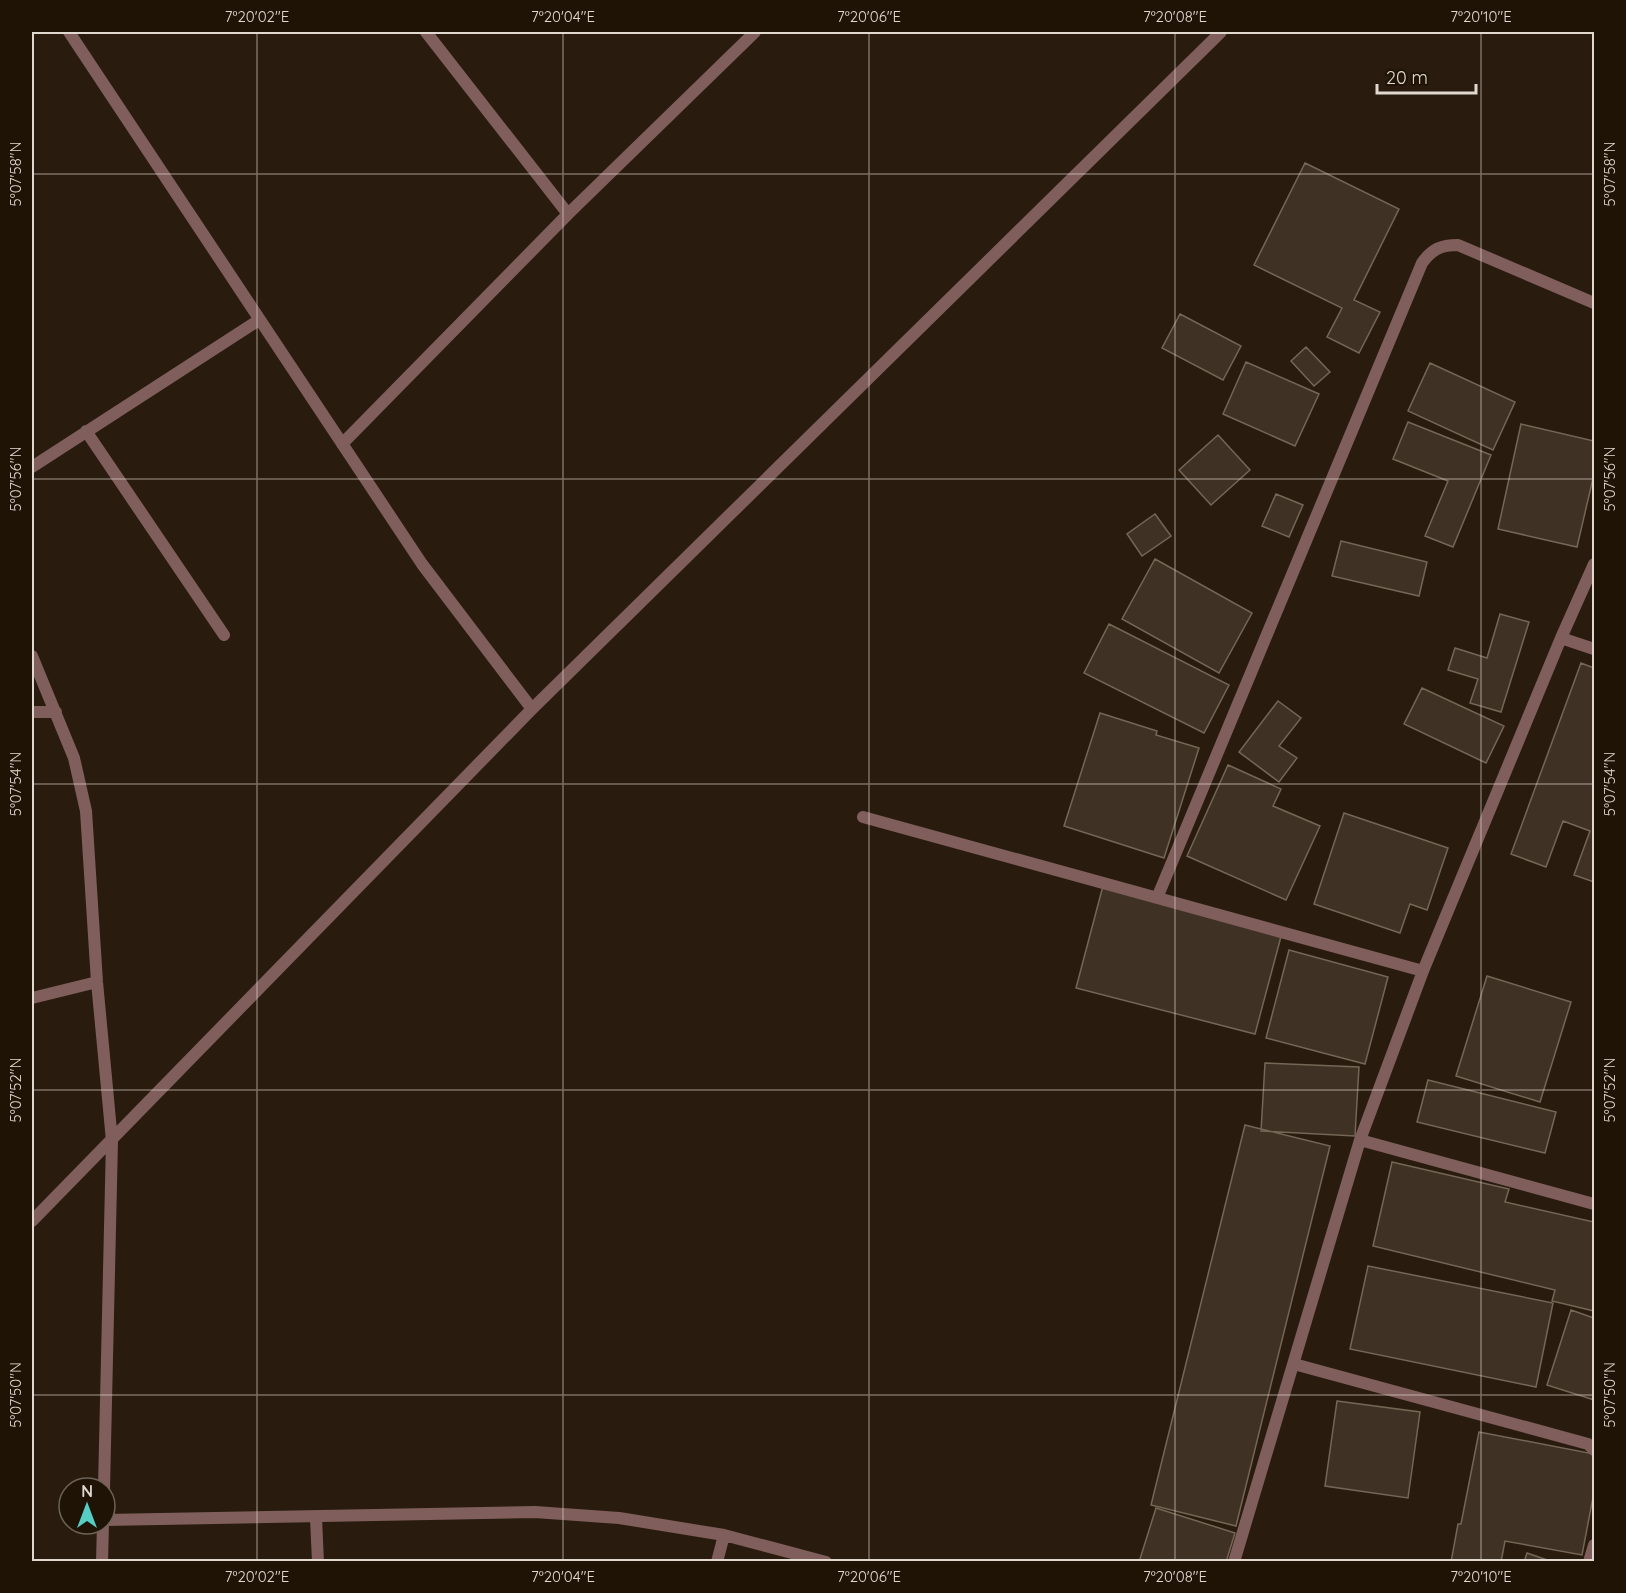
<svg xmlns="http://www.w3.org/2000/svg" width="1626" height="1593" font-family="Quicksand,sans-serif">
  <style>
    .building { fill: #3f3224; stroke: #756656; stroke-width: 1.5 }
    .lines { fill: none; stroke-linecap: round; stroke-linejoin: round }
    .street { stroke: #805e5c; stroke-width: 12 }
    .ticks { fill: none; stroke: #e1d8d0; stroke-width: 1.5; stroke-opacity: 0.45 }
    .neatline { fill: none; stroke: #e1d8d0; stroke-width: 2 }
    .ticks-label { font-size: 15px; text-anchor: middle; fill: #e1d8d0 }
  </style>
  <rect width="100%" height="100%" fill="#291c0f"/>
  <path class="building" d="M1305,163L1399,209L1354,300L1380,312L1359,353L1327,337L1342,308L1254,265Z
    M1180,314L1241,346L1223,380L1162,348Z
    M1306,347L1330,372L1314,386L1291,361Z
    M1246,362L1319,394L1295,446L1223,414Z
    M1430,363L1515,402L1493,450L1408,411Z
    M1408,422L1491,455L1453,547L1425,536L1448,481L1393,459Z
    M1521,424L1594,441V474L1577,547L1498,529Z
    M1218,435L1250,470L1211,505L1179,470Z
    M1276,494L1303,505L1289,537L1262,526Z
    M1155,514L1171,536L1142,556L1127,534Z
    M1341,541L1427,562L1419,596L1332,576Z
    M1155,559L1252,613L1219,673L1122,619Z
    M1500,614L1529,622L1501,712L1470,703L1478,679L1448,670L1455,648L1487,658Z
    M1109,624L1229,685L1204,733L1084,673Z
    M1581,663L1594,668V882L1574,875L1590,831L1563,821L1546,867L1511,854Z
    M1422,688L1504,726L1486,763L1404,724Z
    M1278,701L1301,718L1279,746L1297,758L1279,782L1239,752Z
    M1100,713L1157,731L1156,735L1199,748L1164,858L1064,826Z
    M1228,765L1281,789L1273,806L1320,826L1286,900L1187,856Z
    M1344,813L1448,848L1427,910L1410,904L1400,933L1314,904Z
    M1104,882L1283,929L1255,1034L1076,988Z
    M1289,950L1388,977L1365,1064L1266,1038Z
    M1487,976L1571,1002L1540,1102L1456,1076Z
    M1265,1063L1359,1067L1355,1136L1261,1131Z
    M1428,1080L1556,1112L1545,1153L1417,1122Z
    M1245,1125L1330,1146L1236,1526L1151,1505Z
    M1392,1162L1509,1189L1505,1202L1594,1222V1311L1552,1301L1555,1290L1373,1246Z
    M1368,1266L1553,1303L1536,1387L1350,1349Z
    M1571,1310L1594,1318V1400L1547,1385Z
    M1337,1401L1420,1412L1408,1498L1325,1486Z
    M1479,1432L1594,1454V1492L1582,1555L1505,1541L1501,1562H1451L1458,1524H1461Z
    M1156,1508L1235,1533L1226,1562H1139Z
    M1527,1553L1553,1562H1524Z"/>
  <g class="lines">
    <path class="street" d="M69,32L422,564L532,709
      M426,32L568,214
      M86,431L224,635
      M342,444L568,214L755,32
      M32,467L259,320
      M1561,638L1594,649
      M32,656L74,758L86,811L97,982L112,1141L104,1488
      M32,712H56
      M863,817L1423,971
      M1157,898L1422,263C1432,249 1441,245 1458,245L1594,303
      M32,998L97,982
      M1360,1140L1594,1204
      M32,1221L532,709L1221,32
      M1294,1364L1588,1444L1594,1450
      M316,1518L318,1562
      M105,1520L535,1512L619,1518L724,1535L826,1562
      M102,1562L103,1524
      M717,1562L724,1535
      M1234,1562L1360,1140L1423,971L1561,638L1594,564
      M1589,1562L1594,1545"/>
  </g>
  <path class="ticks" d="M257,32V1562M563,32V1562M869,32V1562M1175,32V1562M1481,32V1562M32,174H1594M32,479H1594M32,784H1594M32,1090H1594M32,1395H1594"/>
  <rect width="1626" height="1593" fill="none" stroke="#1f1306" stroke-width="66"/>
  <g transform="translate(87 1506)"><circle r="28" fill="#1f1306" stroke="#6d6257" stroke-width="1.5"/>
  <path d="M0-4.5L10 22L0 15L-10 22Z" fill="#56cec4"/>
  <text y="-9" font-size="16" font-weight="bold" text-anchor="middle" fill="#e1d8d0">N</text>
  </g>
  <path d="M1377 84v9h99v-9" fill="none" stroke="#e1d8d0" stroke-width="3"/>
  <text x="1386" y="84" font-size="18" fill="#e1d8d0" stroke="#1f1306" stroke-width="4.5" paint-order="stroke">20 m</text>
  <rect x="33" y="33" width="1560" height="1527" class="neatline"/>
  <g class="ticks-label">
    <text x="257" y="22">7°20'02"E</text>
    <text x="563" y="22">7°20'04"E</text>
    <text x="869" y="22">7°20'06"E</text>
    <text x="1175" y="22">7°20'08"E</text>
    <text x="1481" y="22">7°20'10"E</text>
    <text transform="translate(16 174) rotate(-90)" y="5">5°07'58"N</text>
    <text transform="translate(1610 174) rotate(-90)" y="5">5°07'58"N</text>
    <text transform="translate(16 479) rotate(-90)" y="5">5°07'56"N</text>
    <text transform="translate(1610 479) rotate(-90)" y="5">5°07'56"N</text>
    <text transform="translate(16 784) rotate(-90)" y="5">5°07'54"N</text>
    <text transform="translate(1610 784) rotate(-90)" y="5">5°07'54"N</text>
    <text transform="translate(16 1090) rotate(-90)" y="5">5°07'52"N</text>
    <text transform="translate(1610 1090) rotate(-90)" y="5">5°07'52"N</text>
    <text transform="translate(16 1395) rotate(-90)" y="5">5°07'50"N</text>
    <text transform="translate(1610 1395) rotate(-90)" y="5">5°07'50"N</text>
    <text x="257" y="1582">7°20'02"E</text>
    <text x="563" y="1582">7°20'04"E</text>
    <text x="869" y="1582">7°20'06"E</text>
    <text x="1175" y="1582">7°20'08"E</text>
    <text x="1481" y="1582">7°20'10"E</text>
  </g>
</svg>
